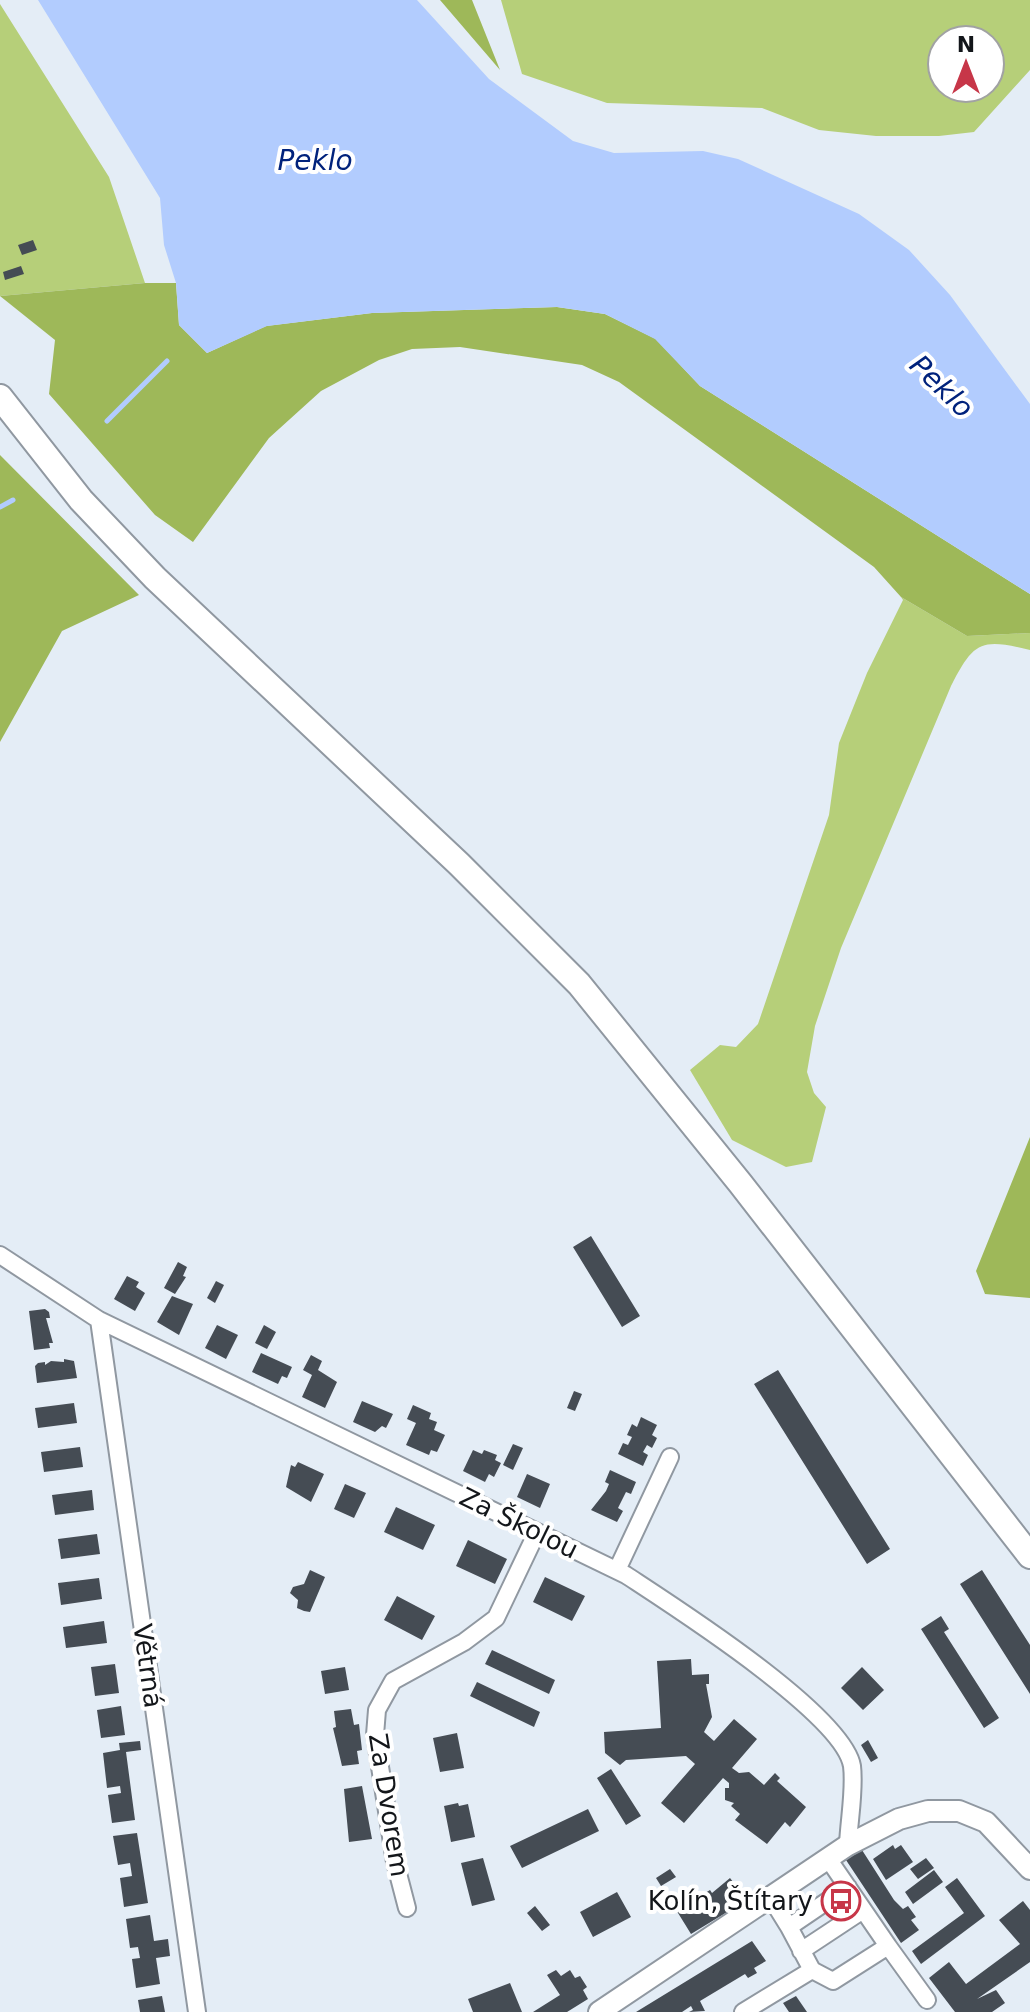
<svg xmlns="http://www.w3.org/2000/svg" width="1030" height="2012" font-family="'DejaVu Sans',sans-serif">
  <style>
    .green { fill: #b6cf79; fill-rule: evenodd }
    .forest { fill: #9eb859 }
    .water { fill: #b2ccfe }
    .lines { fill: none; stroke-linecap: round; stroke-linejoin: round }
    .stream { stroke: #b2ccfe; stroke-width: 5 }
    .building { fill: #454c54 }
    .minor-casing { stroke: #9098a1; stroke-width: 20 }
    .tertiary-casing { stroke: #9098a1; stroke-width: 24 }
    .primary-casing { stroke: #9098a1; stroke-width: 28 }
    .minor { stroke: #fff; stroke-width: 16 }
    .tertiary { stroke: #fff; stroke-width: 20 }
    .primary { stroke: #fff; stroke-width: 24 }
    .labels { text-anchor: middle; stroke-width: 8; stroke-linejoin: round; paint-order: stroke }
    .street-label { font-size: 26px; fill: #13161a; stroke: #fff }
    .poi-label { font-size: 26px; fill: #13161a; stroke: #fff; text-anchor: end }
    .water-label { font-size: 28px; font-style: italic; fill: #00227c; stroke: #fff }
  </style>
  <rect width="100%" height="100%" fill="#e4edf6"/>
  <path class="green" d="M501,0H1030V70L974,132L939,136H876L819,130L762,108L607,103L522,74ZM990,40V88H942V40Z
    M0,4L109,177L145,283L0,296Z
    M901,597L967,636L1030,633V650C981,638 974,641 951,686L841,948L815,1026L807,1072L814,1093L826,1107L812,1162L786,1167L732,1140L690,1070L720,1045L736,1047L758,1024L829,815L839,743L867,673L903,600Z"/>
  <path class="forest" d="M440,0H472L500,70Z
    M145,283H176L179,325L207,353L266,326L372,313L557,307L605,314L656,339L700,386L1030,594V633L967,636L901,597L874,567L619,382L582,365L460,347L412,349L379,360L321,391L269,438L193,542L155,515L49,394L55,340L0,296Z
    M0,455L139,595L62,631L0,742Z
    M1030,1137V1298L985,1294L976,1271Z"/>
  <path class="water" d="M38,0H417L489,79L573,141L614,153L703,151L738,159L859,214L909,250L950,295L1030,404V594L700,386L655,339L605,314L557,307L372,313L267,326L207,353L179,325L176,283L164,245L160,198Z"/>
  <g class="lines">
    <path class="stream" d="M107,421L167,361
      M0,507L13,500"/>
  </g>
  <path class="building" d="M33,240L37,250L22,255L18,245Z
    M21,266L24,274L5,280L3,272Z
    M591,1236L640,1316L622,1327L573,1247Z
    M178,1262L187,1267L183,1276L186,1277L175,1294L164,1288Z
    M127,1276L139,1282L136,1287L145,1293L135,1311L114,1299Z
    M216,1281L224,1285L215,1303L207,1298Z
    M172,1296L193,1304L179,1335L157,1322Z
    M45,1309L49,1312L50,1318H46L53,1343H49L50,1348L34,1350L29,1311Z
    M217,1325L238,1335L226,1359L205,1348Z
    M264,1325L276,1332L267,1349L255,1343Z
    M261,1353L292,1367L287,1378L282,1376L278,1384L252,1372Z
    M311,1355L322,1361L318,1370L337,1382L325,1408L302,1397L312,1375L303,1370Z
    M64,1359L74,1361L77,1378L37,1383L35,1366L38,1363L45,1362V1365L51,1361L64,1362Z
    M778,1370L890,1549L867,1564L754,1384Z
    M574,1391L582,1394L575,1411L567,1408Z
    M362,1401L393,1414L386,1428L382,1426L375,1432L353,1422Z
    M74,1403L77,1423L38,1428L35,1408Z
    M413,1405L431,1413L429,1419L437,1422L434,1430L445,1435L437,1452L431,1450L429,1455L406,1445L416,1423L407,1419Z
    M641,1417L657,1425L652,1435L657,1438L652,1448L647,1445L643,1452L648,1455L643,1466L618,1454L623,1443L628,1445L632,1437L627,1435L632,1424L637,1427Z
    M513,1444L523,1448L513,1470L503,1465Z
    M80,1447L83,1467L44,1472L41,1452Z
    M473,1450L482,1454L484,1450L497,1455L495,1460L501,1463L494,1477L489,1474L485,1482L463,1471Z
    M298,1462L324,1474L311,1502L286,1487L291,1465L295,1467Z
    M610,1470L636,1482L631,1494L626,1492L618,1508L623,1511L617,1522L591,1510L606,1491L609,1484L605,1482Z
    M527,1474L550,1484L540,1508L517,1497Z
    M345,1484L366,1493L354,1518L334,1509Z
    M92,1490L94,1510L55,1515L52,1495Z
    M396,1507L435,1525L423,1550L384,1532Z
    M97,1534L100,1554L61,1559L58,1539Z
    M468,1540L507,1559L495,1584L456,1566Z
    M310,1570L325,1577L310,1612L304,1611L297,1608L298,1600L290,1593L293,1587L304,1584Z
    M982,1570L1030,1645V1694L960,1584Z
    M545,1577L585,1596L572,1621L533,1602Z
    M99,1578L102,1599L61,1605L58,1583Z
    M397,1596L435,1616L422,1640L384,1620Z
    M941,1616L949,1629L944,1632L999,1718L984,1728L921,1629Z
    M104,1621L107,1643L66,1648L63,1627Z
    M492,1650L555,1680L549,1694L485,1664Z
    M691,1659L692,1675L709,1674V1684H706L712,1717L704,1732L714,1741L734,1719L757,1739L732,1768L739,1773L749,1772L764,1785L775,1773L780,1778L777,1781L806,1807L790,1827L785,1822L767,1844L735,1820L740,1814L731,1806L734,1803L725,1800V1788H729V1783L723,1778L684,1823L661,1803L695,1764L686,1756L626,1760L620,1765L605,1753L604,1732L661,1728L657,1661Z
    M115,1664L119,1693L95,1696L91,1667Z
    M345,1667L349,1690L325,1694L321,1671Z
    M862,1667L884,1690L863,1710L841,1688Z
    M477,1682L540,1712L534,1727L470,1696Z
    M121,1706L125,1735L101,1738L97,1710Z
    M351,1709L354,1725L359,1724L362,1750L357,1751L359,1764L342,1766L333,1728L336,1727L334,1711Z
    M457,1733L464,1768L440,1772L433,1738Z
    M868,1740L878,1758L871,1762L861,1745Z
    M140,1741L141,1750L126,1752L135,1820L112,1823L108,1795L121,1793L120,1786L107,1788L103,1753L120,1750L119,1743Z
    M611,1769L641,1816L626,1825L597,1778Z
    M362,1786L372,1839L349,1842L344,1789Z
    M458,1803L459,1806L468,1804L475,1837L451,1842L444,1806Z
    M588,1809L599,1831L522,1868L510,1846Z
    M137,1833L148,1903L124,1907L120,1878L132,1876L130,1863L118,1865L113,1836Z
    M893,1845L895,1849L901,1845L913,1862L886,1880L873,1859Z
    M862,1850L894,1900L903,1909L908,1906L916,1917L911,1920L919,1930L901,1943L846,1860Z
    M483,1858L495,1900L472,1906L461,1863Z
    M926,1858L934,1868L918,1879L910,1869Z
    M670,1869L676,1877L661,1886L656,1878Z
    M934,1870L943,1882L913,1904L905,1892Z
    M730,1878L747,1900L691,1934L670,1900L685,1890L692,1901L710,1890L712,1893Z
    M957,1878L985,1916L921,1964L912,1951L964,1913L945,1887Z
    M617,1892L631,1917L593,1937L580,1912Z
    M1023,1901L1030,1910V1962L977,1999L996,1990L1005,2003L992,2012H955L929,1978L949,1962L966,1984L1020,1944L999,1920Z
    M535,1906L550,1925L542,1931L527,1913Z
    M150,1915L154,1941L168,1939L170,1956L156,1958L160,1984L136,1988L132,1959L140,1958L138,1947L130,1948L126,1919Z
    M752,1941L766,1961L754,1968L757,1973L748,1978L745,1974L700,2001L705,2011L689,2012L693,2010L691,2006L682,2012H636Z
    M556,1970L561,1976L570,1970L575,1978L580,1976L587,1987L583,1990L588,1999L567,2012H533L560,1995L547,1975Z
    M510,1983L522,2012H473L468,1999Z
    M162,1996L165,2012H140L138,2000Z
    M796,1996L807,2012H789L783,2003Z"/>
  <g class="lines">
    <g class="minor-casing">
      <path id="minor" d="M0,1255L99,1320L626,1575C673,1606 843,1714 852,1766C855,1790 849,1820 848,1845
        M99,1320L197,2012
        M617,1570L670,1457
        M771,1898L789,1927L848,1887
        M407,1908L395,1862L375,1735L377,1710L393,1681L464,1642L496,1618L537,1532
        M789,1927L812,1970L833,1981L888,1946L829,1860
        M888,1946L927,2000
        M801,1951L863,1910
        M743,2012L812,1970"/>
    </g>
    <g class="tertiary-casing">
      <path id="tertiary" d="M599,2012L848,1845L899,1819L928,1811H959L986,1822L1030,1869"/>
    </g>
    <g class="primary-casing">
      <path id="primary" d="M0,397L81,500L155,578L459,864L579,984L740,1183L1030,1556"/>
    </g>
    <use href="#minor" class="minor"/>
    <use href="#tertiary" class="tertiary"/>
    <use href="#primary" class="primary"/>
  </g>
  <defs>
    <g id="bus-ring" transform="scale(2)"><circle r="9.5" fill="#fff" stroke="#c73648" stroke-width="1.5"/><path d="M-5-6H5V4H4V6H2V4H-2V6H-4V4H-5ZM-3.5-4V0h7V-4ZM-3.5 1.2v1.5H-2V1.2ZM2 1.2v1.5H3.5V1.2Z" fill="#c73648"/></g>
  </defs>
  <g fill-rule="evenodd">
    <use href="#bus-ring" x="841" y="1901"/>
  </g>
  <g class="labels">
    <g class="street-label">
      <text transform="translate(519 1523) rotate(26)" y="9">Za Školou</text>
      <text transform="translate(148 1666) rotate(82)" y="9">Větrná</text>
      <text transform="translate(389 1805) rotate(81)" y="9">Za Dvorem</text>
    </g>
    <g class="poi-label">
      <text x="813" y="1910">Kolín, Štítary</text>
    </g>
    <g class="water-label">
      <text x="315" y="170">Peklo</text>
      <text transform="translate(942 386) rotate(44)" y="10">Peklo</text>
    </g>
  </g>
  <g transform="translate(966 64)"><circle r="38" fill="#ffffff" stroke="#a1a2a3" stroke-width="2"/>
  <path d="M0-6L14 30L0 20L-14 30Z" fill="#c73648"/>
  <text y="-12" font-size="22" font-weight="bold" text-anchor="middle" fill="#13161a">N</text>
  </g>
</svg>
